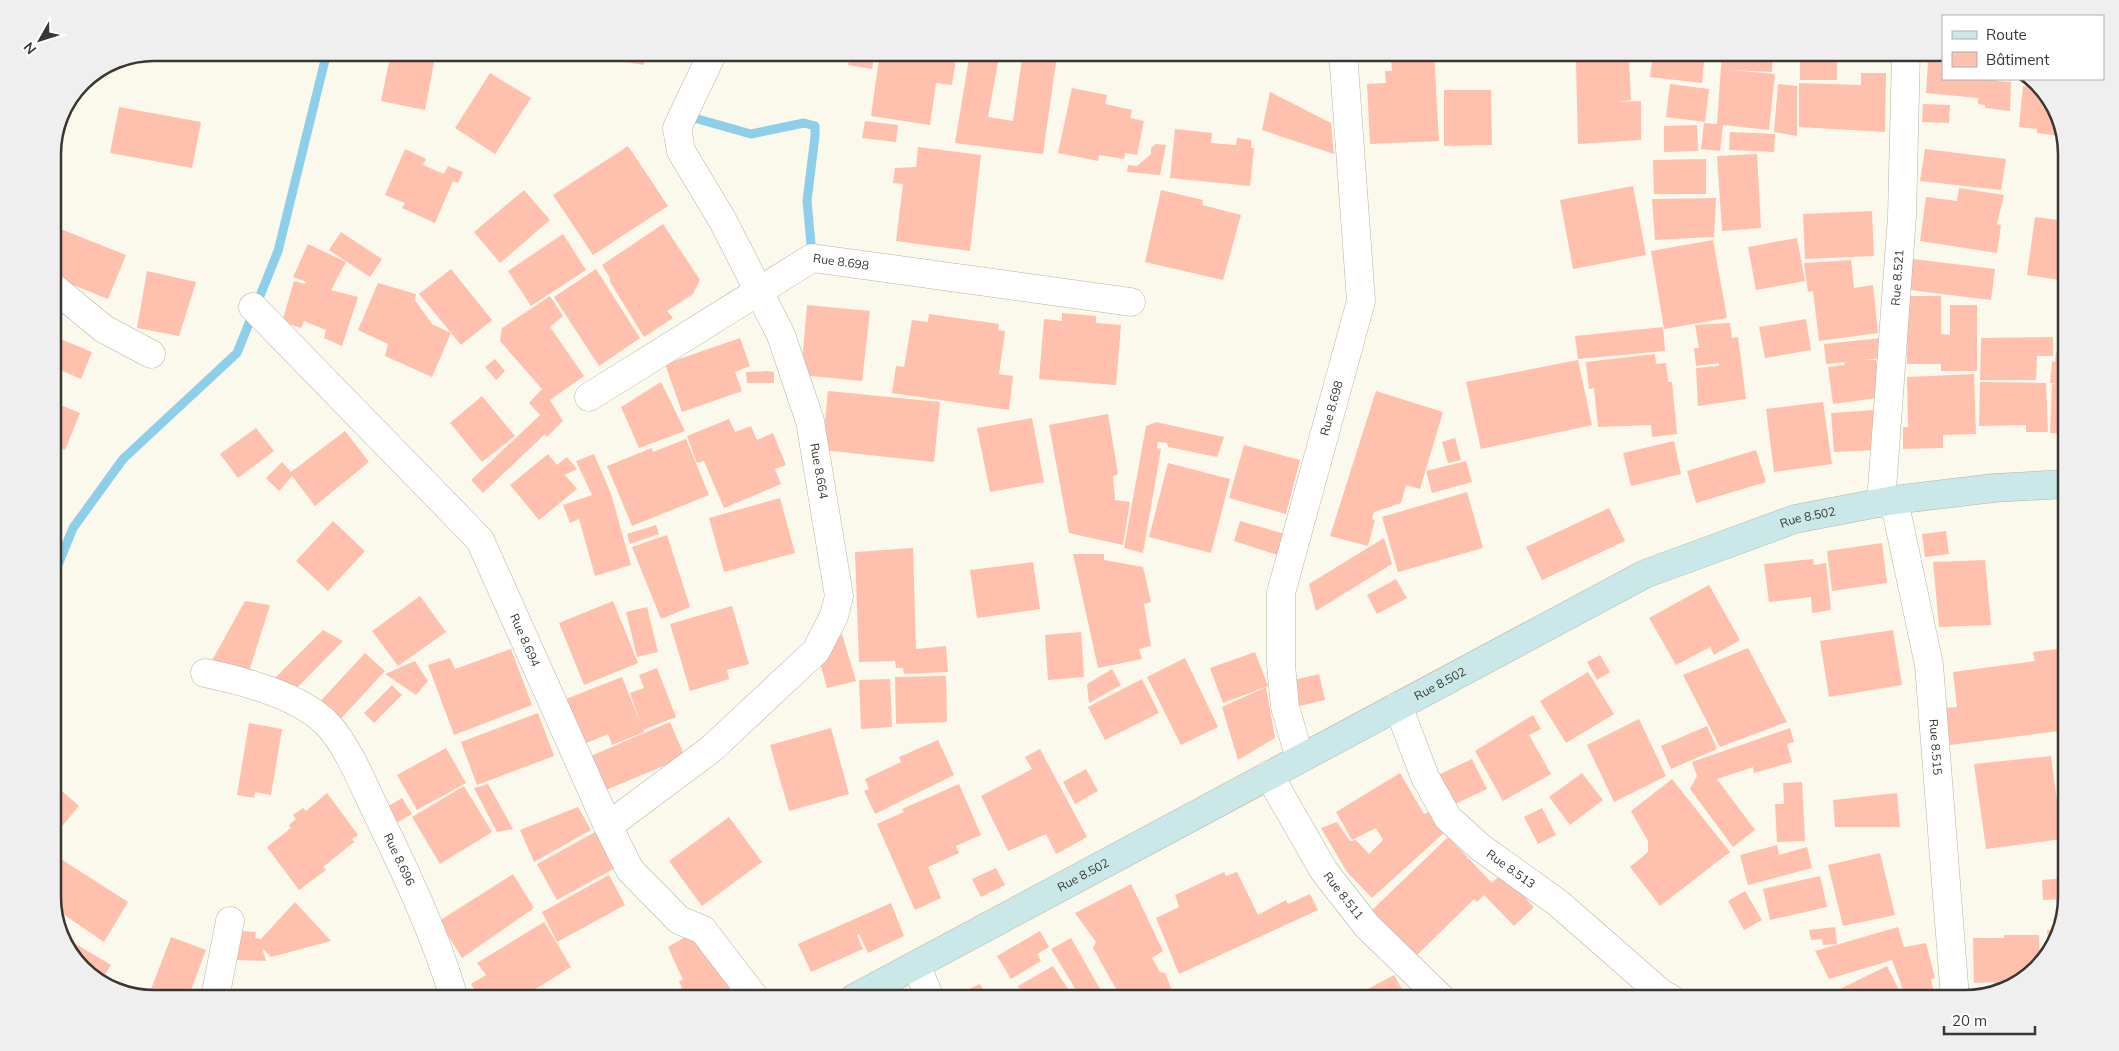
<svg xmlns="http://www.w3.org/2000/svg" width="2119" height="1051" font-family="Mulish,sans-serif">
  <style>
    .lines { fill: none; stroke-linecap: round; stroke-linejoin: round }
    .stream { stroke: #8dcee9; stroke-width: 9 }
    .building { fill: #ffc1ae }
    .minor-casing { stroke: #b6b3a8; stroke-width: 29 }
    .secondary-casing { stroke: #b6b3a8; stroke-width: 29 }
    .minor { stroke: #fff; stroke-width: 28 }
    .secondary { stroke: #c9e8e7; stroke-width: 28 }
    .labels { text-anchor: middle; stroke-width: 5; stroke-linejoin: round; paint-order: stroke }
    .street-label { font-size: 12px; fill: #393733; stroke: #fff }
    .rim { fill: none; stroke: #393733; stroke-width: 2.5 }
  </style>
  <rect width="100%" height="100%" fill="#fbf8ec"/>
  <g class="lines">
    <path class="stream" d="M687,116L751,134L804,123L815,126V136L807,201L812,255
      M53,577L73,528L123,459L237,353L278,251L327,52"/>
  </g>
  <path class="building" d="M391,52H436L425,110L381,101Z
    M594,52H646L644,65L593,57Z
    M819,52H835L832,59Z
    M851,52H875L872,69L848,65Z
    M880,52H957L952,85L936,83L930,125L871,116Z
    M970,52H1000L988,117L1013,121L1023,52H1050L1057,55L1043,154L955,143Z
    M1398,52H1434L1439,141L1370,144L1367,84L1386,83L1385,71H1392L1391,59L1399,58Z
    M1653,52H1705L1702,83L1650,77Z
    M1722,52H1773L1772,72L1729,70L1775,74L1769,130L1723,125L1720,151L1701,149L1704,123L1717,124Z
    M1800,57H1837V80H1800Z
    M1629,60L1631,100L1615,102L1641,101V140L1578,144L1576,62Z
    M1928,62L1943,63V79H1997V81L2011,82L2010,111L1985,108V105L1978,104V98L1926,93Z
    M490,73L531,98L495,154L455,128Z
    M1861,73H1886L1885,132L1799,127V83L1861,85Z
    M1670,84L1709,89L1705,122L1666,117Z
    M1778,84L1797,86V136L1774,132Z
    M2023,86L2037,87L2050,98L2062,136L2037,133V129L2019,127Z
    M1072,88L1107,95L1105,104L1132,110L1130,118L1144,121L1137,155L1125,153L1124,159L1099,155L1098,161L1058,153Z
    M1444,90H1491L1492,145L1444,146Z
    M1270,92L1331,123L1334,154L1262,130Z
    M1923,104L1950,105L1949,123L1922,122Z
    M119,107L201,122L192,168L110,153Z
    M865,121L898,125L896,142L862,138Z
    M1697,125L1698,151L1664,152V126Z
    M1175,129L1212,133L1211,143L1236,145L1237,138L1251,140V148H1254L1250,186L1170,178Z
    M1730,132L1775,134L1774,152L1729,150Z
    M1156,144L1166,145L1160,175L1127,172L1128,165L1137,166L1151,154V148Z
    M628,146L668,206L593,255L553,195Z
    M918,147L981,155L970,251L896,241L903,184L893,183L895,168L916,167Z
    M405,149L426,159L423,165L444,174L448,166L463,172L458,183L453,181L435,223L402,208L405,203L385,195Z
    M1925,149L2006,159L2001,190L1920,181Z
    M1757,154L1761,228L1722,231L1717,156Z
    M1706,159V194H1654L1653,160Z
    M2065,179H2066V207L2061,206Z
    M1633,186L1646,255L1573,269L1560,200Z
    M1959,188L2004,195L1997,224L2001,225L1997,253L1920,241L1926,197L1957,201Z
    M524,190L550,220L500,263L474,232Z
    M1161,190L1203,200L1202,205L1241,215L1223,280L1145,262Z
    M1716,198L1714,237L1655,240L1652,199Z
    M1872,211L1874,256L1805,259L1803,214Z
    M2035,217L2066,221V281L2027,275Z
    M663,224L700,280L693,294L667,311L673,318L644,337L610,282V278L602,265Z
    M53,226L126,255L108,299L53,277Z
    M341,232L382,259L370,277L329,250Z
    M563,234L586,270L531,306L508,271Z
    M1797,238L1805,281L1756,290L1748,247Z
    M1713,240L1727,318L1664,329L1651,251Z
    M308,244L346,262L331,290L358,297L342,346L324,338L326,330L304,321L301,328L282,322L294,281L305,284L307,282L293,277Z
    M1913,259L1995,269L1991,300L1910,290Z
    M1851,260L1854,288L1873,285L1878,333L1819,341L1813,291L1808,292L1804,263Z
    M451,269L492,320L461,345L419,294Z
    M596,269L640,338L599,366L554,297Z
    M147,271L196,282L179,336L137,328Z
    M378,283L416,294L415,300L432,324L451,333L432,377L385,356L388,344L358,330Z
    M550,296L563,316L550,327L584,376L550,400L563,421L547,437L545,434L483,493L471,480L540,415L529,403L542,389L500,341L502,328Z
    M1908,296H1941V334L1950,335V305H1977V371H1941V364H1907Z
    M807,305L870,311L862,381L801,375Z
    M1062,313L1096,316V323L1121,325L1116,385L1039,379L1044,319L1062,321Z
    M929,314L999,324L998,330L1005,331L999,374L1013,376L1009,410L892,393L896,366L904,367L912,320L928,322Z
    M1806,319L1811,350L1765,358L1759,327Z
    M1730,323L1732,338L1738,337L1746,399L1698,406L1696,368L1719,366V363L1696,366L1694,348H1699L1695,325Z
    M1663,327L1665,351L1578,359L1575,336Z
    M53,336L92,352L81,379L53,367Z
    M2061,336L2066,337V385L2050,383L2052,361L2055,362L2056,352L2061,348Z
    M2053,337V356H2037L2036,380H1980L1981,338Z
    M740,338L750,366L735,372L742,391L682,412L665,364Z
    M1882,338L1884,358L1861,360H1876L1881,389L1877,398L1833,404L1828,367L1845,365L1844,362L1826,364L1824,344Z
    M1655,354L1656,364L1666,363L1668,382H1672L1677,434L1652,437L1651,425L1598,427L1594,388L1589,389L1586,362Z
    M495,359L505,371L496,380L485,367Z
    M1578,360L1592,425L1481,449L1466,382Z
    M767,371L774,372V383H747L746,372Z
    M1974,374L1976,434L1943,435V448L1903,449V427H1908L1907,377Z
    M661,382L685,431L639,448L621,407Z
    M1980,382L2046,383L2048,432H2026V425L1979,426Z
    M2052,384L2066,385V434L2050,433Z
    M828,391L940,402L934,462L822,450Z
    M1376,391L1443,412L1420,489L1406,485L1401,503L1374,512L1372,519L1375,520L1368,546L1330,536Z
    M482,396L515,436L482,462L450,423Z
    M53,402L80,413L65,450L53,445Z
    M1823,402L1832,464L1774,472L1766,409Z
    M1875,410L1877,450L1834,452L1831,413Z
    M1108,414L1118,474L1113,476L1115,500L1130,502L1123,545L1069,533L1049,425Z
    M1032,418L1044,482L990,492L977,428Z
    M729,419L735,432L751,426L757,440L773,433L786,465L775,469L781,484L724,508L704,461L697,463L687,436Z
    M1156,422L1224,437L1217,457L1168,447L1167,443L1158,442L1157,448L1161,449L1143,553L1124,548L1146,426Z
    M256,428L274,451L238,478L220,454Z
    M345,431L369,462L315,506L292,476L279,491L266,478L282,462L291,472Z
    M1455,438L1461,460L1448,463L1442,442Z
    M686,439L709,495L632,526L607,466L652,448L653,452Z
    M1674,441L1681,474L1631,486L1623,453Z
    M1244,445L1300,460L1286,514L1229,498Z
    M1756,450L1766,482L1696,503L1687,471Z
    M548,454L557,465L567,457L577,469L565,475L577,489L539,520L510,485Z
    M594,454L611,494L631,565L595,576L579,519L570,523L563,505L592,495L576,461Z
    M1466,461L1472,482L1432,493L1426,471Z
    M1168,463L1230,479L1211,553L1149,537Z
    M1467,492L1483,548L1398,572L1382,517Z
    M780,498L795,553L724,572L709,518Z
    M1609,508L1625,541L1542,580L1526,547Z
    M333,521L365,551L328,591L296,561Z
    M1240,521L1288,535L1281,556L1234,541Z
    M656,525L659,534L630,544L627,534Z
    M1946,531L1949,554L1925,557L1922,534Z
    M667,535L690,607L661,619L632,547Z
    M1384,538L1392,564L1316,611L1309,584Z
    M1882,543L1887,583L1832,591L1827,551Z
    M913,548L916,649L946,646L948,672L904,674L903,668H896L895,661L859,662L855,552Z
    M1073,554H1104V560L1143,567L1151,602L1144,604L1151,646L1139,649L1142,659L1098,668Z
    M1813,559L1814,565L1826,563L1831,610L1812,613L1811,597L1769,602L1764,564Z
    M1985,560L1991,625L1939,627L1933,562Z
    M1033,562L1040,609L977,618L970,570Z
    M1396,579L1407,598L1377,614L1367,595Z
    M1709,585L1740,640L1714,655L1710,647L1676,665L1649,618Z
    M420,596L446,632L398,666L372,631Z
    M245,601L270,605L246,681L205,673Z
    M613,601L638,663L584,685L559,623Z
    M732,606L749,664L727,670L729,679L690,691L670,624Z
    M647,607L658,652L637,657L626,612Z
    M323,630L343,641L288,697L275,678Z
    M1893,630L1902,685L1829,697L1820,641Z
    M1081,632L1084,677L1048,680L1045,635Z
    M842,634L856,681L827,688L819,659Z
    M1748,648L1787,722L1720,747L1683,675Z
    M511,649L532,705L454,735L428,665L450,658L455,669Z
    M2057,649L2058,658L2066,657V730L1950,745L1945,708L1957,707L1953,672L2035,661L2033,652Z
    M1255,652L1268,686L1223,703L1210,668Z
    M365,653L385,671L335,725L316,706Z
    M1600,655L1610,672L1597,680L1587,662Z
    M1185,658L1218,727L1181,745L1147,677Z
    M415,661L428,681L416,695L385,674Z
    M657,668L676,717L643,730L630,693L644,688L639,675Z
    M1112,669L1121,685L1089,703L1087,684Z
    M1588,672L1614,714L1566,743L1540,701Z
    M1319,674L1325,700L1291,708L1285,682Z
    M946,676L947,722L896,724L895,677Z
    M622,677L644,732L612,745L608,734L584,744L566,699Z
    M890,679L892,727L861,729L859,680Z
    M1142,679L1159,713L1105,740L1088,707Z
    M392,685L402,695L374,723L364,713Z
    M1266,687L1275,738L1238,760L1222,707Z
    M538,713L554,756L477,785L461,742Z
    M1533,715L1541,729L1529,735L1551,774L1503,801L1475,751Z
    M1639,719L1666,776L1614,802L1587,745Z
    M670,722L685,757L601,792L586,758Z
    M249,723L282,729L271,795L255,792L254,798L237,795Z
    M1707,726L1717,749L1671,769L1661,746Z
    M831,728L849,794L789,811L770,745Z
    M1790,728L1794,742L1787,744L1792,762L1754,773L1753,767L1717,779L1755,830L1733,847L1690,789L1697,776L1692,762Z
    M938,740L954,775L875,814L864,791L869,789L865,779L901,762L899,757Z
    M446,748L466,783L417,810L397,775Z
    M1040,749L1087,837L1056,854L1046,834L1008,851L981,796L1032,769L1025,757Z
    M2051,756L2062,839L1986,849L1974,764Z
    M1472,759L1487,789L1453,805L1438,775Z
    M1086,769L1098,791L1075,804L1063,782Z
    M1400,773L1424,814L1430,811L1445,832L1372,898L1347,872L1321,828L1337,822L1350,841L1356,840L1369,854L1383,840L1376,828L1352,840L1336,812Z
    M1582,773L1603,800L1570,825L1549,797Z
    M1672,779L1730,852L1660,906L1630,867L1648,852V841L1631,811Z
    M1802,782L1805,841L1777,842L1775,804H1784L1783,783Z
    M488,784L513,829L497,832L474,788Z
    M959,784L981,835L956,846L959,853L928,867L941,898L915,910L877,824L904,812L902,809Z
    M55,785L79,806L53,837V787Z
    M464,786L492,832L440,864L412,817Z
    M327,793L358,835L352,839L354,842L323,867L326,870L299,890L267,847L291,828L289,825L296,819L293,815L303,808L306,811Z
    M1897,793L1900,827H1835L1833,800Z
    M402,798L412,814L389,827L380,811Z
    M578,807L591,830L534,862L520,830Z
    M1542,808L1556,835L1538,844L1524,817Z
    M729,817L762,862L702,906L669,861Z
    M597,831L617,867L557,900L537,864Z
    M1448,837L1492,883L1502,873L1534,907L1514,926L1484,895L1477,902L1474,899L1416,956L1372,910Z
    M1777,845L1779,855L1807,847L1812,868L1748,885L1740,855Z
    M1880,853L1895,915L1843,926L1828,865Z
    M53,854L128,902L104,942L54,908Z
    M996,868L1005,885L981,897L972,879Z
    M1224,872L1226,876L1237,872L1258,915L1286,900L1288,904L1310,894L1318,910L1179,974L1156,918L1179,907L1175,895Z
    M513,874L534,908L462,958L439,921Z
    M609,875L625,905L557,942L542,912Z
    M1820,876L1827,907L1770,920L1763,889Z
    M2066,878V899L2043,900L2042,880Z
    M1131,884L1163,951L1152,958L1160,972L1165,973L1173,993L1165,998H1081L1051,949L1071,938L1104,996L1116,989L1093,948L1096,942L1075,913Z
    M1745,891L1762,920L1744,930L1728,901Z
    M295,902L331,941L271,957L262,948L266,961L237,960L242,931L256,932L255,938L261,939Z
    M891,903L904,936L868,953L859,934L857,935L863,949L811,972L798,944Z
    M544,922L571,967L521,998H480L471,984L486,975L477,963Z
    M1835,927L1837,944L1823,945L1822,939L1811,940L1809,930Z
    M1898,927L1904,947L1926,943L1935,978L1931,979L1934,994L1919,998H1906L1892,960L1829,979L1815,951Z
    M2059,929L2056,942L2049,950L2047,930Z
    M1040,931L1049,947L1037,954L1041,961L1011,979L997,956Z
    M2004,935H2039L2040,960L2021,982L1995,990L1994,982L1974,983L1973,938H2004Z
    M687,936L709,947L741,998H686L679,981L683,980L668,947Z
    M64,937L111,965L101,981L70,954Z
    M171,937L206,950L188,998L148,997Z
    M1053,966L1074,998H1025L1018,986Z
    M1887,966L1903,998H1828L1826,996Z
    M1394,975L1407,998H1351Z
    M980,984L987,998H949Z
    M1579,989L1595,998H1574Z"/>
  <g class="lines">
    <g class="minor-casing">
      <g id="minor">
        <path d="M53,287L104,329L151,354"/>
        <path id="s1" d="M253,307L480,540L608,826L630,870L679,920L703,930L755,998"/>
        <path id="s2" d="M589,397L812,258L1131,302"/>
        <path id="s3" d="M1894,500L1929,665L1955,998"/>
        <path id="s4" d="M1881,503L1902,216L1906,52"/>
        <path id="s5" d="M205,673C244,681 302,696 329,726C349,749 362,782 375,809C405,871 435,933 454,998"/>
        <path id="s6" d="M1398,706L1425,777L1448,818L1480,847L1558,903L1662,994L1670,998"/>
        <path id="s7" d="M1300,759L1285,707L1281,665V593L1361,301L1343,52"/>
        <path id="s8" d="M1269,775L1324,871L1367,926L1441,998"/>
        <path d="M608,826L710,750L816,651L834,616L839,596L810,421L781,335L723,221L681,151L677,128L713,52"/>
        <path d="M916,965L930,998"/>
        <path d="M215,998L230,921"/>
      </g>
    </g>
    <g class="secondary-casing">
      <g id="secondary">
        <path id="s9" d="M854,998L1645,574L1795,519L1894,500L1994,488L2066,484"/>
      </g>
    </g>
    <use href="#minor" class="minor"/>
    <use href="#secondary" class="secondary"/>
  </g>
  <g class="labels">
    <g class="street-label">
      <text dy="4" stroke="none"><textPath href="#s2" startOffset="292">Rue 8.698</textPath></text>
      <text dy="4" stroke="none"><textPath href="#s4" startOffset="226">Rue 8.521</textPath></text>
      <text dy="4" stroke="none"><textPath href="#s7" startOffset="360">Rue 8.698</textPath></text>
      <text transform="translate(819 471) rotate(80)" y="4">Rue 8.664</text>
      <text dy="4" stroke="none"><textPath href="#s9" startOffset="1070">Rue 8.502</textPath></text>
      <text dy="4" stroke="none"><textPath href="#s1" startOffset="435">Rue 8.694</textPath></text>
      <text dy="4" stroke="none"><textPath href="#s9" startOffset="665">Rue 8.502</textPath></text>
      <text dy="4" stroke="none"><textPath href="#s3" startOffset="251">Rue 8.515</textPath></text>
      <text dy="4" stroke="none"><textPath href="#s5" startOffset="288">Rue 8.696</textPath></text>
      <text dy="4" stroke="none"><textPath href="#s6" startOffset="204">Rue 8.513</textPath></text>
      <text dy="4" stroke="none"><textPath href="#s9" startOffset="260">Rue 8.502</textPath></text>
      <text dy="4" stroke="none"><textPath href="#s8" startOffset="142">Rue 8.511</textPath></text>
    </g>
  </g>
  <path d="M0 0H2119V1051H0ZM154 61H1965A93 93 0 0 1 2058 154V897A93 93 0 0 1 1965 990H154A93 93 0 0 1 61 897V154A93 93 0 0 1 154 61Z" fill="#efefef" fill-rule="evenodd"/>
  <path class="rim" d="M154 61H1965A93 93 0 0 1 2058 154V897A93 93 0 0 1 1965 990H154A93 93 0 0 1 61 897V154A93 93 0 0 1 154 61Z"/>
  <rect x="1942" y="15" width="162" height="65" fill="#ffffff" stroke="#b0afad"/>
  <rect x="1952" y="31" width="25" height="8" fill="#c9e8e7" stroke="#b0afad"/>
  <text x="1986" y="40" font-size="15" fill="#393733">Route</text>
  <rect x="1952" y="52" width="25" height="15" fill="#ffc1ae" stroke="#b0afad"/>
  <text x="1986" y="65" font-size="15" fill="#393733">Bâtiment</text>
  <g transform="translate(40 40) rotate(231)" stroke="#ffffff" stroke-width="4" paint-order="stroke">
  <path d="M0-4L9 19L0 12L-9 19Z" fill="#393733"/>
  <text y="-8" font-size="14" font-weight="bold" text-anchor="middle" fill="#393733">N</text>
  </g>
  <path d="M1944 1026v8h91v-8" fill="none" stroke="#393733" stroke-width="2.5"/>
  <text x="1952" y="1026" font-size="15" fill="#393733" stroke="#ffffff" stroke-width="4" paint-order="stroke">20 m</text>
</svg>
